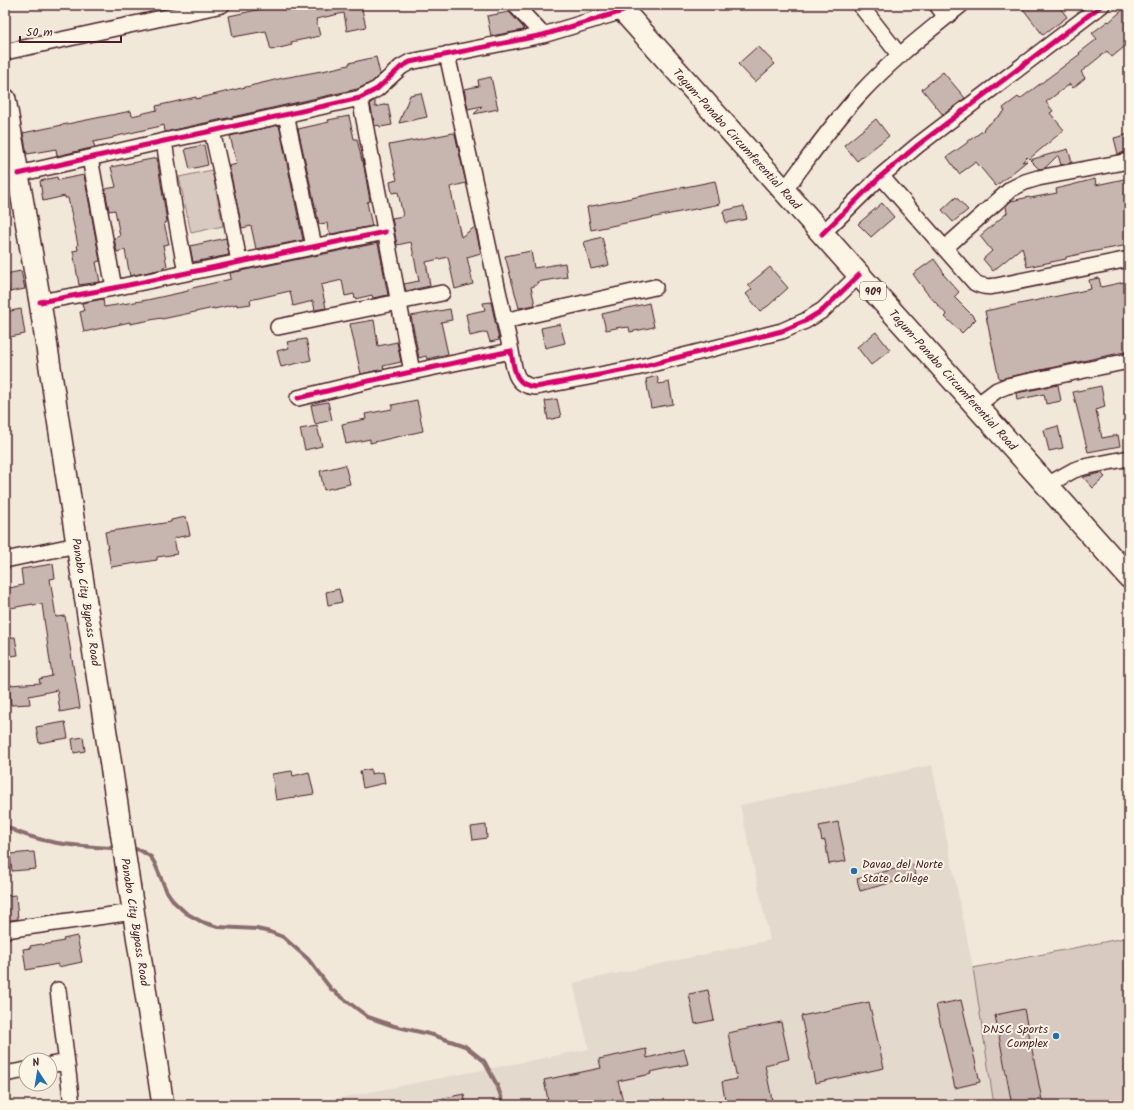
<svg xmlns="http://www.w3.org/2000/svg" width="1134" height="1110" font-family="Kalam,sans-serif">
  <style>
    .built { fill: #e4d9cd }
    .green { fill: #d8cac0; stroke: #917476 }
    .lines { fill: none; stroke-linecap: round; stroke-linejoin: round }
    .stream { stroke: #8b6d6f; stroke-width: 4 }
    .building { fill: #c7b6af; stroke: #4a1f2b }
    .minor-casing { stroke: #4a1f2b; stroke-width: 18 }
    .secondary-casing { stroke: #4a1f2b; stroke-width: 24 }
    .primary-casing { stroke: #4a1f2b; stroke-width: 25 }
    .minor { stroke: #fcf5e5; stroke-width: 15 }
    .secondary { stroke: #fcf5e5; stroke-width: 21 }
    .primary { stroke: #fcf5e5; stroke-width: 22 }
    .cycleway-casing { stroke: #fcf5e5; stroke-width: 8 }
    .cycleway { stroke: #d6006c; stroke-width: 5 }
    .poi-dot { fill: #1f6fb2; stroke: #fcf5e5; stroke-width: 1.5 }
    .labels { text-anchor: middle; stroke-width: 4; stroke-linejoin: round; paint-order: stroke }
    .shield { fill: #fcf5e5; stroke: #7f5f63; stroke-width: 1 }
    .shield-label { font-size: 11px; font-weight: bold; fill: #4a1f2b }
    .street-label { font-size: 12px; fill: #4a1f2b; stroke: #fcf5e5 }
    .poi-label { font-size: 12px; fill: #4a1f2b; stroke: #fcf5e5; text-anchor: start }
  </style>
  <rect width="100%" height="100%" fill="#f1e8da"/>
  <filter id="ink" filterUnits="userSpaceOnUse"><feTurbulence type="fractalNoise" baseFrequency=".025" numOctaves="2"/><feDisplacementMap in="SourceGraphic" scale="8" xChannelSelector="R" yChannelSelector="G"/><feConvolveMatrix kernelMatrix="1 2 1 2 8 2 1 2 1" color-interpolation-filters="sRGB"/></filter>
  <g filter="url(#ink)">
    <path class="built" d="M932,765L973,968L1129,937V1105H304L589,1049L573,983L770,940L740,805Z"/>
    <path class="green" d="M212,170L223,226L191,233L179,177Z
      M1129,937V1105H994L973,968Z"/>
    <g class="lines">
      <path class="stream" d="M5,826C38,844 77,846 113,848
        M129,848L140,850L151,857L155,864L166,890L174,902L186,913L202,922L218,927L257,929L270,932L283,937L308,959L331,989L368,1017L394,1026L433,1035L465,1046L484,1061L497,1085L504,1105"/>
    </g>
    <path class="building" d="M280,5H361L366,27L347,31L344,13L316,19L320,36L291,42L292,45L271,50L266,31L233,37L229,16Z
      M1020,5H1058L1067,17L1043,35Z
      M1128,5H1129V43L1112,57L1107,51L1081,72L1085,78L1073,88L1070,84L1046,102L1053,111L1050,113L1064,130L1029,159L1027,157L1022,162L1027,161L996,186L976,162L959,174L947,157L967,143V142L984,130L983,129L1005,111L1003,108L1018,97L1020,99L1080,54L1079,53L1097,39L1092,33L1108,21L1109,22Z
      M509,12L523,27L524,30L491,36L487,16Z
      M758,46L775,64L755,82L738,64Z
      M376,57L380,74L372,82L357,89L165,132L164,125L161,126L113,137V138L93,142L95,147L57,156L56,149L27,154L23,133L131,111L132,116L157,110L156,106L174,102L196,97V99L283,78L327,70L349,65V63Z
      M943,72L965,98L943,115L922,89Z
      M491,77L498,109L474,114L482,106L468,109L464,89L479,86L478,80Z
      M421,93L427,117L399,123L410,95Z
      M375,100V107L388,104L392,125L380,127L379,125L375,126L370,103Z
      M349,116L354,139H357L362,161H363L370,201L367,202L372,226L331,234V233L328,231L327,223L319,224L298,129L329,122L328,120Z
      M876,119L889,136L857,161L844,145Z
      M279,125L303,240L256,249L251,226L242,228L229,166L237,164L230,136Z
      M453,133L455,134L466,183L450,187L461,237L475,227L481,253L467,257L473,284L455,289L448,257L426,262L430,286L406,291L404,284L419,281L411,242L397,245L392,218L403,216L398,192L392,193L390,182L397,180L389,145Z
      M1129,134V151L1118,154L1114,138Z
      M204,145L208,165L190,169L185,149Z
      M1068,149L1072,162L1065,164L1061,165L1058,155L1045,168L1039,169L1030,160Z
      M157,158L167,222L164,223L169,244L163,245L167,266L163,267V269L130,276L125,250L117,252L114,238L120,236L115,210L109,211L105,189L116,187L111,167Z
      M84,175L100,261L96,262L100,282L79,285L73,251L78,250L77,245H78L68,198H65V196L43,201L40,181L57,177L58,180Z
      M1129,178V245L1090,252L1066,257V259L1027,267L1022,247L993,271L983,259L992,251L980,236L1007,213L1006,206L1011,201L1029,197L1030,198L1057,193L1056,189L1095,179L1096,185Z
      M715,181L720,204L591,230L587,207Z
      M956,197L968,210L953,222L942,210Z
      M882,203L894,217L871,237L858,224Z
      M744,206L747,219L726,223L723,211Z
      M602,237L609,265L591,269L584,242Z
      M226,238L229,255L193,262L190,246Z
      M378,243L388,295L373,298L372,295L355,299L354,294L345,296L342,280L321,285L326,308L315,310L313,301L293,306L290,291L250,300L251,304L237,306V304L214,309V308L162,319L161,318L130,324V322L84,332L80,312L84,311L82,303L103,299L104,307L147,300L188,291V289L231,279L230,273Z
      M531,251L534,268L565,263L567,277L537,282V285L531,287L535,305L519,308L505,256Z
      M934,259L944,273L943,274L959,292L954,297L976,319L962,333L945,317L947,315L926,292L913,274Z
      M770,267L788,288L768,306L760,311L746,294L752,289L748,285Z
      M21,271L25,289L9,292L5,274Z
      M1099,278L1101,287L1129,281V351L999,379L985,311L1058,296L1091,289L1089,280Z
      M491,302L499,340L490,342L487,332L470,336L466,314L485,310L483,303Z
      M649,303L654,327L630,332L629,327L621,328V327L606,330L602,314Z
      M21,309L25,334L5,338V312Z
      M450,309L452,320L441,322L448,354L427,359L426,356L419,358L411,316Z
      M374,320L378,346L397,342L401,362L383,366L384,369L361,374L350,324Z
      M560,324L565,343L545,348L541,328Z
      M876,332L890,350L871,365L857,347Z
      M306,339L311,360L281,367L277,351L289,348L287,342Z
      M657,376L659,384L669,382L673,404L651,408L646,379Z
      M1058,385L1061,401L1046,404L1044,394L1017,400L1016,393Z
      M1101,386L1105,407L1096,410L1102,438L1118,435L1120,446L1088,452L1073,392Z
      M557,399L561,417L548,420L545,401Z
      M417,400L423,431L370,443V439L346,444L342,424L366,419L365,414L392,409V405Z
      M328,402L332,420L315,424L311,405Z
      M317,426L322,446L305,450L300,429Z
      M1058,426L1063,448L1049,451L1044,430Z
      M345,465L350,484L324,490L320,471Z
      M1101,473L1105,477L1093,488L1083,477Z
      M186,517L190,535L174,538L177,554L157,557V560L111,567L105,532L171,522V520Z
      M53,564L55,578L50,579L56,617L65,616L80,708L60,712L57,690L29,696L30,704L11,705L9,685L40,683L39,679L52,676L42,604L33,605V604L5,609V589L23,585L21,569Z
      M339,589L342,602L328,605L326,592Z
      M15,637L18,655L5,657V638Z
      M65,722L68,738L39,743L36,727Z
      M83,737L85,751L74,753L72,739Z
      M371,769V774L383,772L385,783L363,788L360,771Z
      M292,771L293,776L309,772L314,794L276,800L272,774Z
      M838,822L846,861L829,864L825,840L822,841L819,826Z
      M486,825L487,838L473,840L471,827Z
      M34,852L36,869L12,871L10,854Z
      M913,864L916,876L860,891L857,879Z
      M16,895L18,919L5,921V896Z
      M77,936L82,962L58,967V964L26,970L23,949L31,948L30,946L42,944L43,945L64,941L63,939Z
      M708,990L714,1020L695,1024L689,994Z
      M961,1000L980,1082L955,1088L936,1005Z
      M869,1002L884,1068L815,1083L801,1016Z
      M1024,1009L1043,1105H1012L995,1015Z
      M781,1022L789,1059L765,1065L773,1105H726L722,1082L737,1079L728,1033Z
      M646,1049L647,1058L684,1049L688,1064L650,1072L651,1074L618,1081L624,1105H549L544,1080L601,1068L599,1059Z
      M464,1094L466,1105H435L434,1100Z"/>
    <g class="lines">
      <g class="minor-casing">
        <path id="minor" d="M515,5L543,35
          M860,5L900,56
          M937,5L946,17
          M5,52L222,5
          M447,54L511,351
          M360,98L412,372
          M286,115L314,246
          M212,131L230,212L239,262
          M164,141L175,213L186,273
          M90,158L114,288
          M18,174L164,141L212,131L360,98L377,89L401,67L410,62L543,35L623,11
          M881,176L975,283C985,288 991,287 1001,285L1129,259
          M784,191C808,159 831,125 859,95C889,62 926,33 961,5
          M822,234L881,176L918,145L1102,5
          M945,248L1011,189L1025,182L1038,178L1129,161
          M40,302L114,288L385,232
          M504,321L655,287
          M278,327L442,293
          M298,398L364,382L511,351C514,368 514,386 536,387L636,368L782,331L805,321L823,310L859,275
          M976,406L997,390L1007,386L1129,361
          M1047,485L1074,470L1084,467L1129,458
          M5,560L77,545
          M5,930L133,912
          M58,990L72,1105
          M50,1065L66,1062
          M5,1074L26,1070"/>
      </g>
      <g class="secondary-casing">
        <path id="secondary" d="M5,99L40,302L163,1105"/>
      </g>
      <g class="primary-casing">
        <path id="primary" d="M618,5L1129,577"/>
      </g>
      <use href="#minor" class="minor"/>
      <use href="#secondary" class="secondary"/>
      <use href="#primary" class="primary"/>
      <g class="cycleway-casing">
        <path id="cycleway" d="M18,174L164,141L212,131L360,98L377,89L401,67L410,62L543,35L623,11
          M822,234L881,176L918,145L1102,5
          M40,302L114,288L385,232
          M298,398L364,382L511,351C514,368 514,386 536,387L636,368L782,331L805,321L823,310L859,275"/>
      </g>
      <use href="#cycleway" class="cycleway"/>
    </g>
  </g>
  <g class="poi-dot">
    <circle cx="854" cy="871" r="4"/>
    <circle cx="1056" cy="1036" r="4"/>
  </g>
  <g class="labels">
    <rect class="shield" x="860" y="282" width="26" height="18" rx="3"/>
    <g class="shield-label">
      <text x="873" y="295">909</text>
    </g>
    <g class="street-label">
      <text transform="translate(737 139) rotate(48)" y="4">Tagum-Panabo Circumferential Road</text>
      <text transform="translate(953 380) rotate(48)" y="4">Tagum-Panabo Circumferential Road</text>
      <text transform="translate(86 602) rotate(81)" y="4">Panabo City Bypass Road</text>
      <text transform="translate(135 922) rotate(81)" y="4">Panabo City Bypass Road</text>
    </g>
    <g class="poi-label">
      <text x="862" y="868">Davao del Norte<tspan x="862" dy="14">State College</tspan></text>
      <text x="1048" y="1033" text-anchor="end">DNSC Sports<tspan x="1048" dy="14">Complex</tspan></text>
    </g>
  </g>
  <rect width="1134" height="1110" fill="none" stroke="#fcf5e5" stroke-width="20"/>
  <rect x="10" y="10" width="1114" height="1090" fill="none" stroke="#4a1f2b" stroke-width="1.5" filter="url(#ink)"/>
  <g transform="translate(38 1072) rotate(348)"><circle r="19" fill="#fcf5e5" stroke="#b59f9b"/>
  <path d="M0-3L7 15L0 10L-7 15Z" fill="#1f6fb2"/>
  <text y="-6" font-size="11" font-weight="bold" text-anchor="middle" fill="#4a1f2b">N</text>
  </g>
  <path d="M20 36v6h101v-6" fill="none" stroke="#4a1f2b" stroke-width="2"/>
  <text x="26" y="36" font-size="12" fill="#4a1f2b" stroke="#fcf5e5" stroke-width="3" paint-order="stroke">50 m</text>
</svg>
